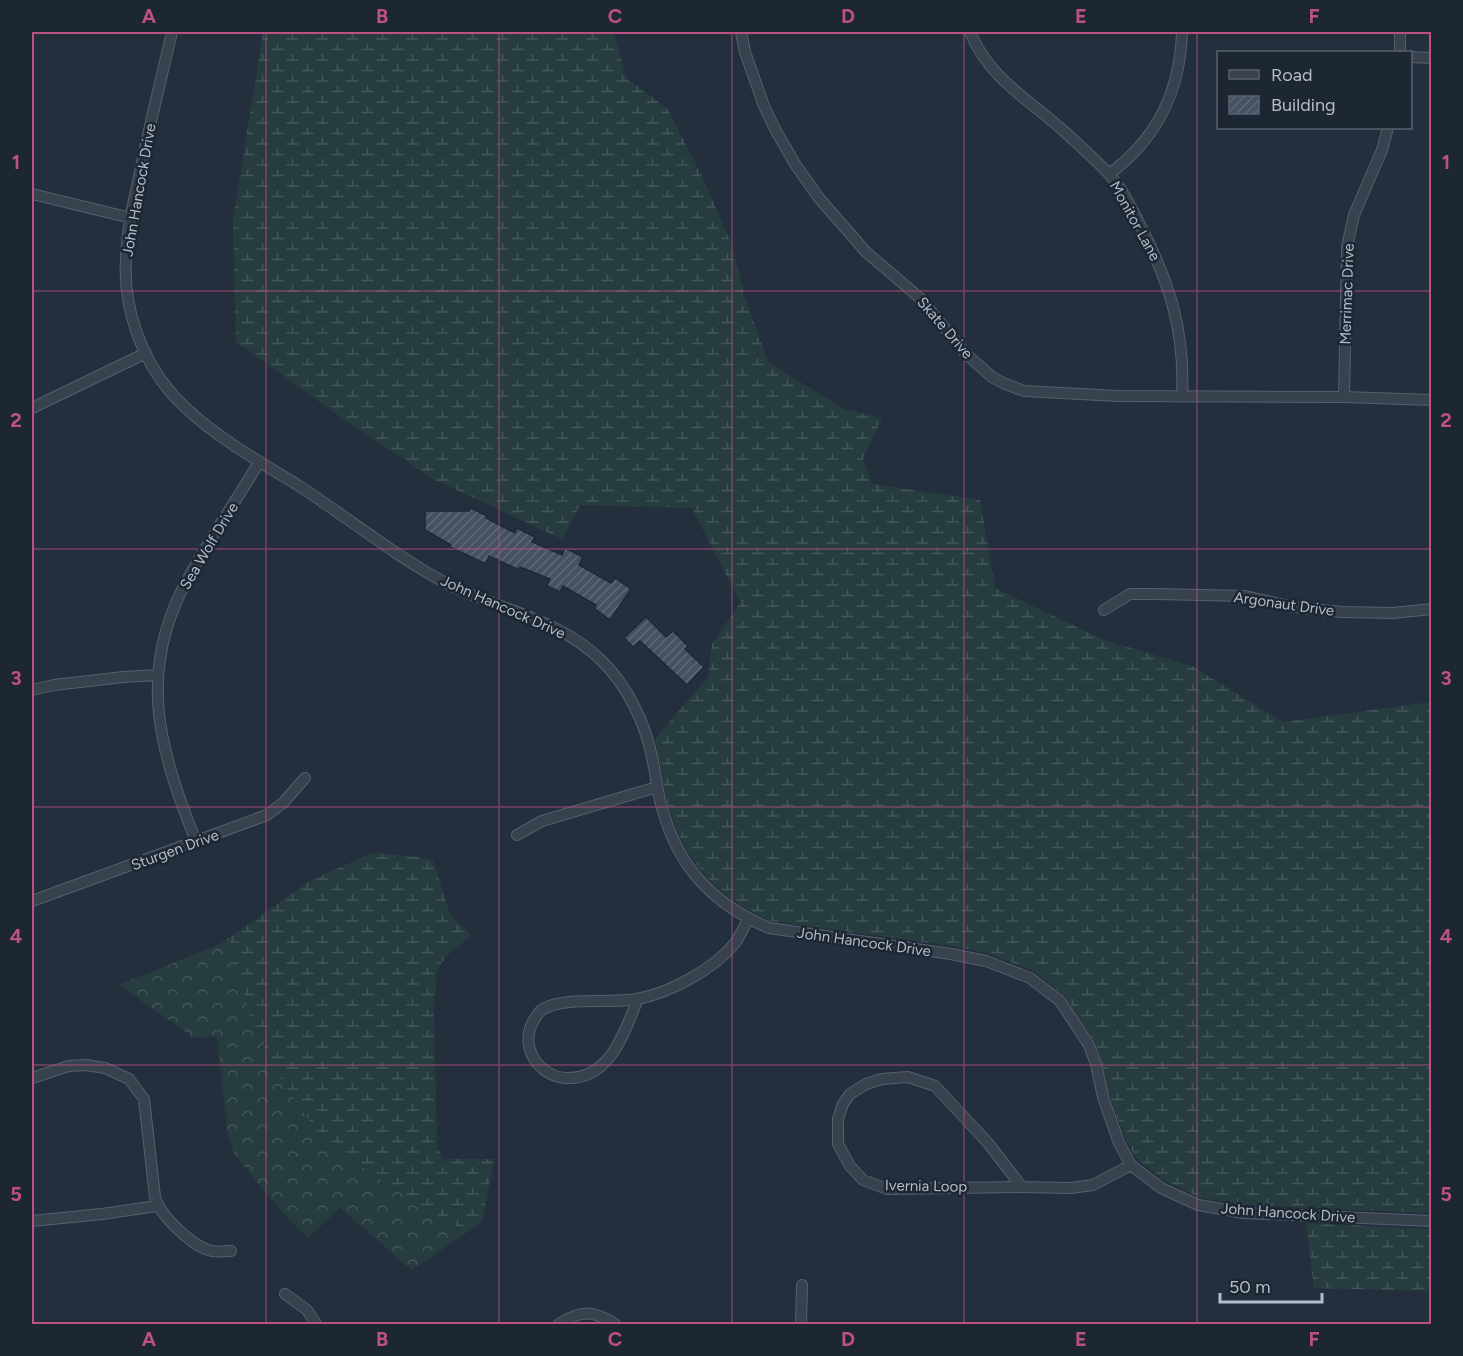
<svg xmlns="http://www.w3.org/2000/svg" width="1463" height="1356" font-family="Figtree,sans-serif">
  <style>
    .forest { fill: url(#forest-crowns) }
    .wetland { fill: url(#wetland-marsh) }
    .building { fill: url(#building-hatch); stroke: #1f2835; stroke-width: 1.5 }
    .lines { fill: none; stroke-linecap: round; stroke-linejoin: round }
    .minor-casing { stroke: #565f6c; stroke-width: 12 }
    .minor { stroke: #38414e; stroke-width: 10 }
    .grid { fill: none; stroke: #bd5182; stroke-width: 1.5; stroke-opacity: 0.55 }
    .labels { text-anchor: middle; stroke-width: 5; stroke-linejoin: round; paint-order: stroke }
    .street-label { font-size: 15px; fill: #b4bcc9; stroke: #1d2633 }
    .neatline { fill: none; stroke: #bd5182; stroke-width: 2 }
    .grid-label { font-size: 20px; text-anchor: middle; font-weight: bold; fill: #bd5182 }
  </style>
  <defs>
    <pattern id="forest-crowns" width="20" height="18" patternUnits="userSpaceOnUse" patternTransform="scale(1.5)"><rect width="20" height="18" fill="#263c3f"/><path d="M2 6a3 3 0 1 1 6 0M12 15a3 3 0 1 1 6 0" fill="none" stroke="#435659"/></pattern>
    <pattern id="wetland-marsh" width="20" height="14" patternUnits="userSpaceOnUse" patternTransform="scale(1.5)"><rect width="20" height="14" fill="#263c3f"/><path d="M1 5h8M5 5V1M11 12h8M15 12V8" fill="none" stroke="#435659"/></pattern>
    <pattern id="building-hatch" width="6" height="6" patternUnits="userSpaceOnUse" patternTransform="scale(1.5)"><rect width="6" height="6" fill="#455162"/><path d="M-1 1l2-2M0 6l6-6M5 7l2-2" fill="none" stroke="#5d6877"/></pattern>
  </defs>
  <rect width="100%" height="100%" fill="#242f3e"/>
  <path class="forest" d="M229,938L239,976L452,1224L469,1231L412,1270L340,1208L308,1238L281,1211L235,1155L228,1137L217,1037H190L189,1034L119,985L220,944Z"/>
  <path class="wetland" d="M263,32H614L626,78L667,108L703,178L733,248L744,295L768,362L844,409L882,418L863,458L872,484L980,500L995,588L1104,640L1192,666L1283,722L1431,702V1213L1244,1205L1199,1197L1165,1181L1137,1159L1125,1139L1109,1094L1102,1062L1095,1042L1064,995L1032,970L987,953L952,946L771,921C720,899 684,862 669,808C663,785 660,762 655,739L708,677L712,644L740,603L692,508L580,505L562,539L433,479L349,423L236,342L233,221Z
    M372,853L420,857L433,861L450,914L471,936L446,956L437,970L434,1014L437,1146L443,1159H494L482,1222L469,1231L452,1224L385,1183L322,1139L282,1081L250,1018L229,938L308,882Z
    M1306,1223L1431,1229V1291L1314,1288Z"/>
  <path class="building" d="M471,508L487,516L486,518L515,533L517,528L535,537L532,542L562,555L565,548L583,557L579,565L611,583L615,578L631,589L610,620L594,608L596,605L563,586L560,592L547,586L550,579L520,567L519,570L489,556L486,564L450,547L451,545L425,530V511H469Z
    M646,617L666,637L673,631L688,646L685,649L704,667L687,685L640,641L633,647L624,638Z"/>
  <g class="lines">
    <g class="minor-casing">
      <path id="minor" d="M172,32C162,75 151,119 142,163C135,195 127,227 126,259C123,307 141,359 173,395C207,432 253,458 296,484C346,516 392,554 444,582C496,610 558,617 602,661C627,686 645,722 652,757C656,775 657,793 663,811C679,869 715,905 769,928L951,954L986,961L1030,978L1060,1001L1089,1045L1096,1064L1103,1097L1119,1143L1131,1165L1161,1188L1198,1205L1244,1213L1432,1221
        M741,32L745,52L764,106L776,131L795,164L819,198L866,252L921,299L966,354L992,377L1003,383L1024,391L1118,396L1344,397L1432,400
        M970,32C990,80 1029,99 1066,133C1080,146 1096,160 1109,174C1123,190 1133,210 1142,229C1170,284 1185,332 1182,395
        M1400,32V52
        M1410,57L1432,58
        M1109,174C1158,138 1180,91 1182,32
        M32,194L131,218
        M1344,397L1347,247L1354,215L1382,150L1388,128
        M32,408L146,353
        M1104,610L1130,594H1157L1245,596L1293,607L1342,612L1393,613L1432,609
        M32,690L54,685L123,677L157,675
        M517,835L542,821L657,787
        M196,841C158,747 136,668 190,575C211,536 237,500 259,462
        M32,901L267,815L283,803L305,778
        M638,999C624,1032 611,1079 567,1078C538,1077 518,1045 534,1020C537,1016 538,1012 543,1009C566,996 611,1004 637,999C670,993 714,969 735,943C740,936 744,927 748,919
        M908,1077L935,1086L988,1143L1022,1187L887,1189L863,1180L850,1166L838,1144V1119L843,1104L850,1094L866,1084L882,1079Z
        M32,1078L69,1066L86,1065L105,1068L129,1079L144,1099L155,1197C160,1216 193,1247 212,1251C218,1252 225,1251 231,1251
        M1022,1187L1071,1188L1093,1185L1131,1165
        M32,1221L102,1214L157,1206
        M285,1294L307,1310L316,1324
        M559,1324C581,1310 593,1310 615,1324
        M801,1324L802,1285"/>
    </g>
    <use href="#minor" class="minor"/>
  </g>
  <path class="grid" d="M266,32V1324M499,32V1324M732,32V1324M964,32V1324M1197,32V1324M32,291H1432M32,549H1432M32,807H1432M32,1065H1432"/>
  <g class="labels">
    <g class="street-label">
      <text transform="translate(139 190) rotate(-80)" y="5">John Hancock Drive</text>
      <text transform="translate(1135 221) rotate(61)" y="5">Monitor Lane</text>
      <text transform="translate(1347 294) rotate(-88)" y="5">Merrimac Drive</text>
      <text transform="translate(945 328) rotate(49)" y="5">Skate Drive</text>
      <text transform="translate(209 546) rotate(-59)" y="5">Sea Wolf Drive</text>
      <text transform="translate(1284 604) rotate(8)" y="5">Argonaut Drive</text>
      <text transform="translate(503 607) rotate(24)" y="5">John Hancock Drive</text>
      <text transform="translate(175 850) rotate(-20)" y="5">Sturgen Drive</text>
      <text transform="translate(864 942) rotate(8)" y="5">John Hancock Drive</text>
      <text transform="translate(926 1186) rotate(1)" y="5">Ivernia Loop</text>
      <text transform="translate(1288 1213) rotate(4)" y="5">John Hancock Drive</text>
    </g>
  </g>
  <rect width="1463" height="1356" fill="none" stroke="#1d2633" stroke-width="66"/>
  <rect x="1217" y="51" width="195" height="78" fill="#1d2633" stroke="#59626f" stroke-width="1.5"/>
  <rect x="1229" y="70" width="30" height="9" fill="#38414e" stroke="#59626f" stroke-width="1.5"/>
  <text x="1271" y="81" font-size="18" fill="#b4bcc9">Road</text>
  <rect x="1229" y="96" width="30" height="18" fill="url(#building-hatch)" stroke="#59626f" stroke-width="1.5"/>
  <text x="1271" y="111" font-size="18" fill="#b4bcc9">Building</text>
  <path d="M1220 1293v9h102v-9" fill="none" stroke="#b4bcc9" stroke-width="3"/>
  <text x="1229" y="1293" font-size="18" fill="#b4bcc9" stroke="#1d2633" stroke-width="4.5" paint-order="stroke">50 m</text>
  <rect x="33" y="33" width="1397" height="1290" class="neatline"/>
  <g class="grid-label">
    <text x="149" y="23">A</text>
    <text x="382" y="23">B</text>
    <text x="615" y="23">C</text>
    <text x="848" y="23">D</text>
    <text x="1081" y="23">E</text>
    <text x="1314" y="23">F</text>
    <text x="16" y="169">1</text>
    <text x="1446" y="169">1</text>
    <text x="16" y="427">2</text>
    <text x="1446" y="427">2</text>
    <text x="16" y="685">3</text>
    <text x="1446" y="685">3</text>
    <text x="16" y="943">4</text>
    <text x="1446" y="943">4</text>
    <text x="16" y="1201">5</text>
    <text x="1446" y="1201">5</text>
    <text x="149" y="1346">A</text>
    <text x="382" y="1346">B</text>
    <text x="615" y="1346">C</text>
    <text x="848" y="1346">D</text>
    <text x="1081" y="1346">E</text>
    <text x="1314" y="1346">F</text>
  </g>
</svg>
